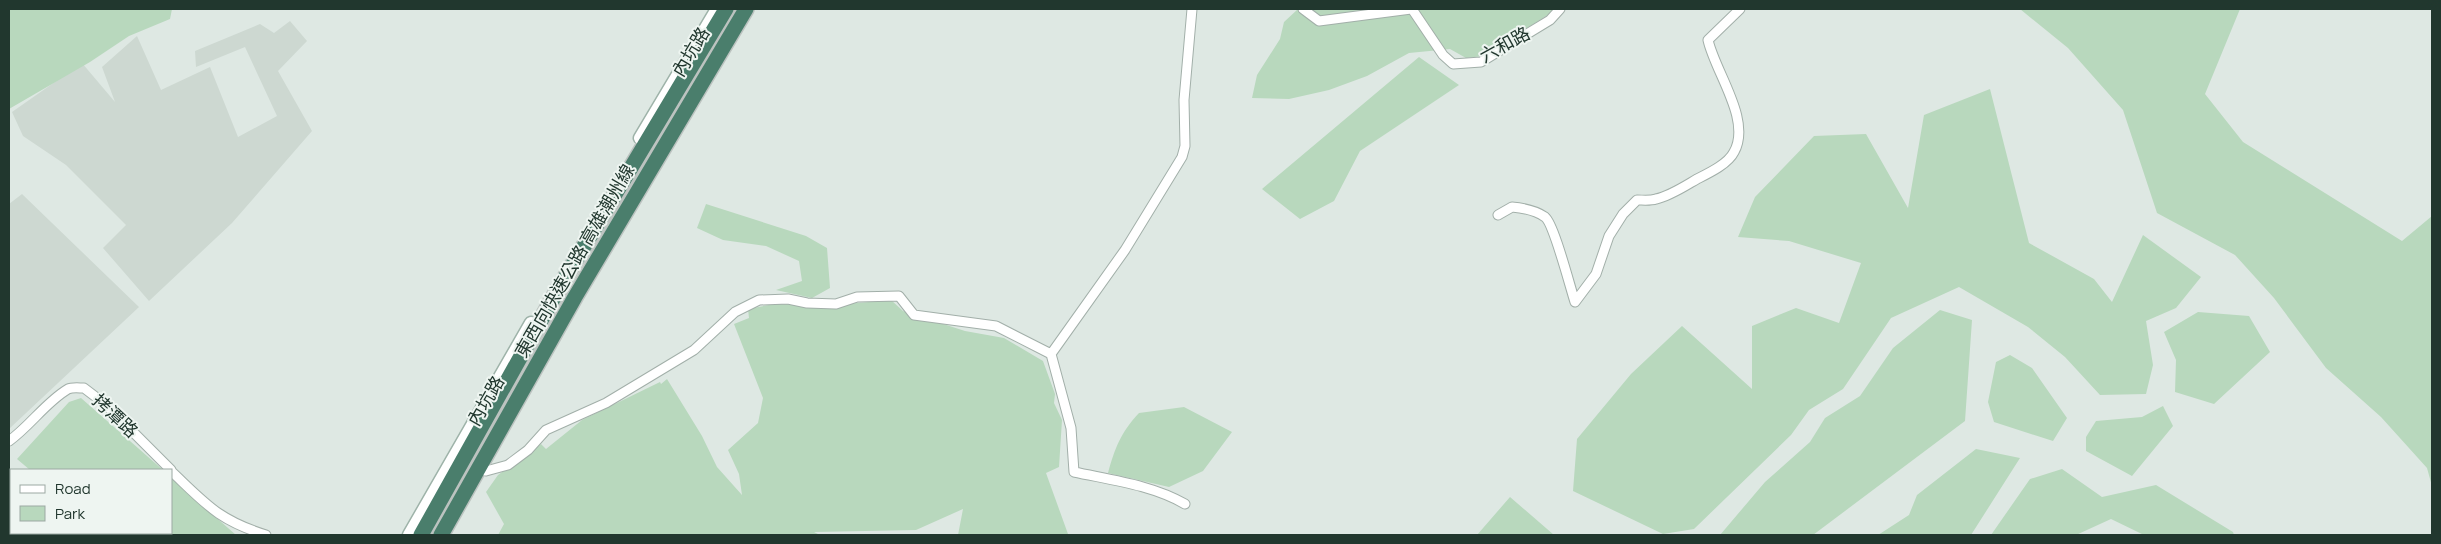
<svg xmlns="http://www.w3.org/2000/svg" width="2441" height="544" font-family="Manrope,'Noto Sans TC',sans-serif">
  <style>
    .built { fill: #cdd8d1 }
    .green { fill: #b8d8bd }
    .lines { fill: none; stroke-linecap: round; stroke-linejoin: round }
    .minor-casing { stroke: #a2afa9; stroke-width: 11 }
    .secondary-casing { stroke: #9eb3a9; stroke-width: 15 }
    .trunk-casing { stroke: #bcc3c0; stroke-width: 18 }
    .minor { stroke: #fff; stroke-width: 9 }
    .secondary { stroke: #fff; stroke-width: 12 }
    .trunk { stroke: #4a7e6c; stroke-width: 15 }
    .labels { text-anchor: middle; stroke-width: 4; stroke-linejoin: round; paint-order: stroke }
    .street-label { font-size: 18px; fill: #21372e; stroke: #eef5f1 }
  </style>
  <rect width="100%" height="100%" fill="#dee8e3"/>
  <path class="built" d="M290,21L307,41L278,71L312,131L232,223L149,301L103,248L126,225L66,165L23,136L12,112L82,63L115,102L102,67L137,36L161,90L210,67L238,137L277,116L245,47L196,67L195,51L260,24L274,33Z
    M22,194L139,307L9,429V204Z"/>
  <path class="green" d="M9,9H172L170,19L129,36L90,62L9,109Z
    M1298,9H1557L1483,56L1466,58L1450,49L1409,53L1367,76L1329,90L1289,99L1252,98L1257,75L1280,39L1284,22Z
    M2020,9H2240L2205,94L2243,142L2402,241L2432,216V486L2427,468L2381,417L2326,368L2274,298L2235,255L2157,213L2123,110L2068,48Z
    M1419,57L1459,85L1360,151L1334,201L1300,219L1262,189Z
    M1990,89L2029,243L2094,279L2112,302L2143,235L2201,277L2176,308L2146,321L2153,365L2146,394L2100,395L2065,357L2028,327L1959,287L1891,318L1843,389L1809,410L1791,435L1694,529L1663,534L1573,491L1577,439L1631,374L1682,326L1752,389V326L1796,308L1839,323L1861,263L1789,241L1738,237L1755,197L1814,136L1866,134L1908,208L1924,115Z
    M706,204L806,236L827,248L830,288L812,298L776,290L802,281L799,261L766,246L723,240L697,228Z
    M891,300L903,311L965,331L1004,338L1043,361L1055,394L1054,403L1062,420L1059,467L1046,473L1068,534L1074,535H958L963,509L916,530L814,532L820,535H498L504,524L486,492L498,475L541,444L546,449L582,420L660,382L661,384L667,379L702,436L717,467L742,495L739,474L728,450L758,423L763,398L734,324L749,318L748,309L779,303L812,307Z
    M1940,310L1972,320L1965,421L1813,535H1720L1765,482L1810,442L1825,418L1860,396L1893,348Z
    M2198,312L2249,316L2270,352L2214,404L2175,392L2176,360L2164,332Z
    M2010,355L2032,368L2067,418L2053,441L1994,422L1988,402L1996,362Z
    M81,398L163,470H30L17,459L69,402Z
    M2163,406L2173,426L2132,476L2086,451V437L2096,421L2142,417Z
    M1184,407L1232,432L1203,471L1169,487L1108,473C1115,448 1121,432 1139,413Z
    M1976,449L2020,458L1971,535H1878L1909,515L1917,495Z
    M2062,469L2102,497L2156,485L2233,532L2234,535H2144L2111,519L2076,535H1991L2030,479Z
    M171,478L236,535H111L108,533H171Z
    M1510,497L1554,535H1477Z"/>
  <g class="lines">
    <g class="minor-casing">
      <path id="minor" d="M1303,9L1319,21L1411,9
        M1412,9L1443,55L1453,64L1481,62L1550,20L1560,9
        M1498,215L1512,207C1523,208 1535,210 1545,217C1554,224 1570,287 1575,302L1596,274L1609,236L1623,214L1637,200C1643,200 1650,201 1656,199C1670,196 1685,186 1697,179C1709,173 1728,164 1734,152C1752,120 1715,72 1708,40L1740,9
        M1051,354L1125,250L1182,157L1185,146L1184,100L1192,9
        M1051,354L1071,428L1074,472C1111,480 1152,485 1185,504
        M9,441C30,426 46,402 68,389C72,387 79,388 84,388L105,404L171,470
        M171,471C206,504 218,520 266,535
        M486,471L508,465L528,450L546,430L606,403L694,350L735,312L759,300L788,299L807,303L836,304L857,297L899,296L914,315L996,326L1051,354"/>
    </g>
    <g class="secondary-casing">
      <path id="secondary" d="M640,138L717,9
        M409,535L531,323"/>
    </g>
    <g class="trunk-casing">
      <path id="trunk" d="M421,535L559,288L726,9
        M441,535L575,297L746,9"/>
    </g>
    <use href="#minor" class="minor"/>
    <use href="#secondary" class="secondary"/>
    <use href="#trunk" class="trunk"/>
  </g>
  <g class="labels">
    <g class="street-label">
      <text transform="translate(1505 45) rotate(-29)" y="6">六和路</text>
      <text transform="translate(691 52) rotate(-59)" y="6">內坑路</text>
      <text transform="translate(575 261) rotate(-60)" y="6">東西向快速公路 高雄潮州線</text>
      <text transform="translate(486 401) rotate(-60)" y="6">內坑路</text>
      <text transform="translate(115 416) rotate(43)" y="6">拷潭路</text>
    </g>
  </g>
  <rect width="2441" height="544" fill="none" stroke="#21372e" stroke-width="20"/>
  <rect x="10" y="469" width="162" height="65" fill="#eef5f1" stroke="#9ca9a3"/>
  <rect x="20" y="485" width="25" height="8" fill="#ffffff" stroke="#9ca9a3"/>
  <text x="55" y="494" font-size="15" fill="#21372e">Road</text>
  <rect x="20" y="506" width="25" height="15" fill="#b8d8bd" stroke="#9ca9a3"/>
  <text x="55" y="519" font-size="15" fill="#21372e">Park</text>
</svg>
